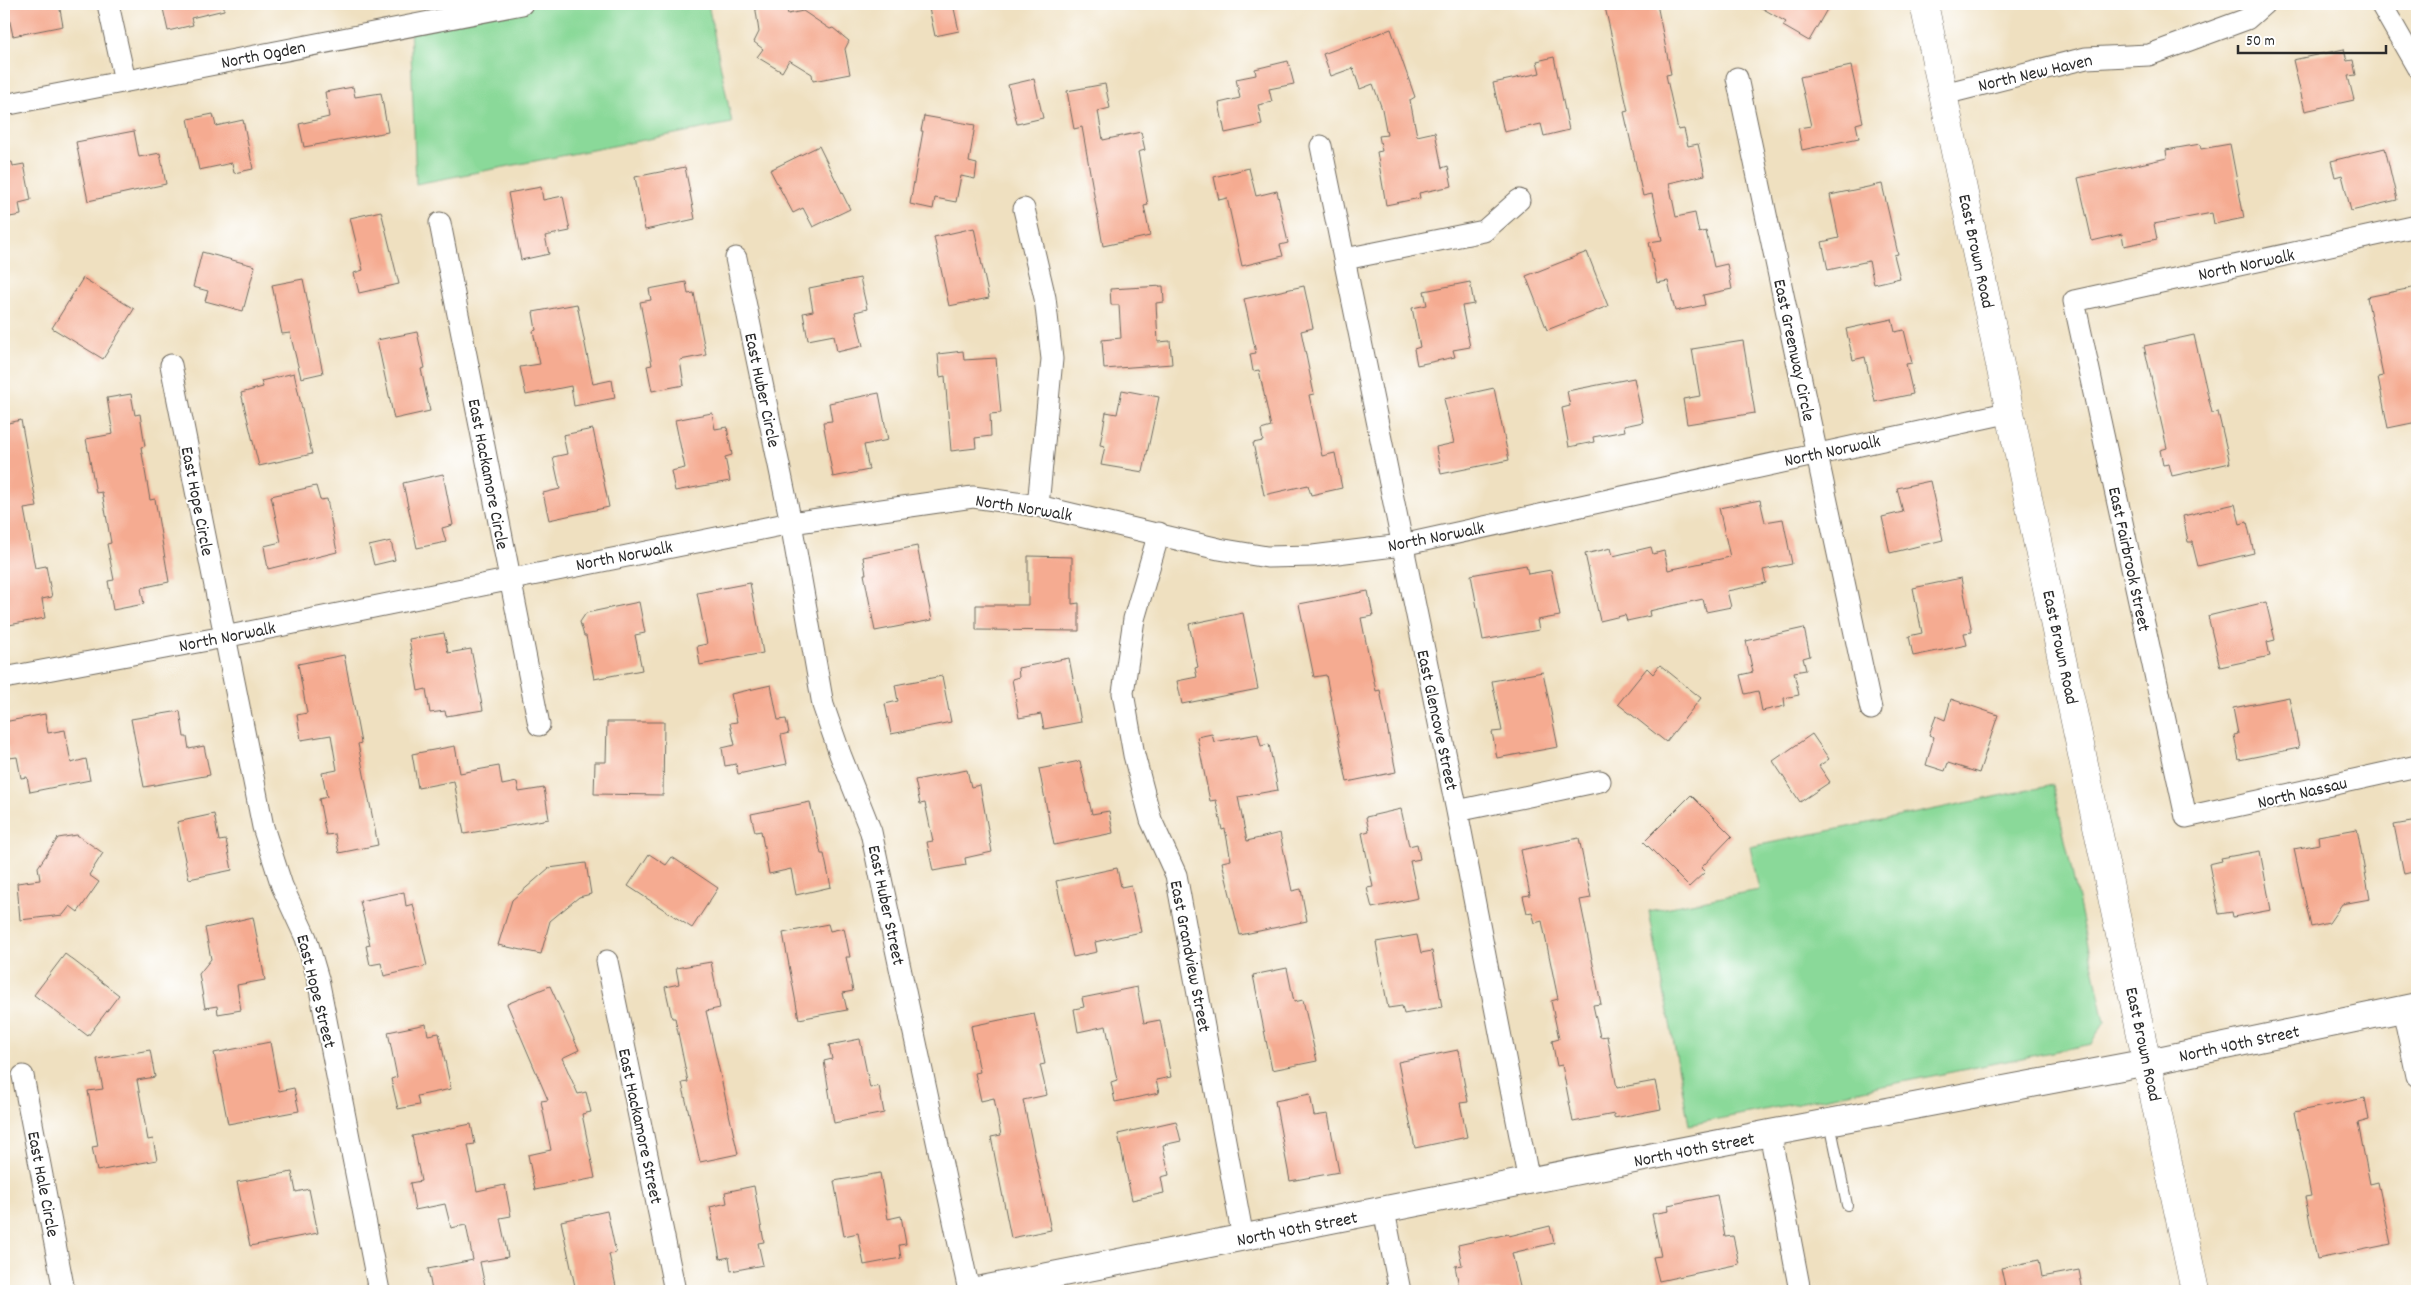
<svg xmlns="http://www.w3.org/2000/svg" width="2421" height="1295" font-family="Dekko,sans-serif">
  <style>
    .green { fill: #8ad999; stroke: #5a8262 }
    .building { fill: #f5ab91 }
    .lines { fill: none; stroke-linecap: round; stroke-linejoin: round }
    .service-casing { stroke: #706a5f; stroke-width: 12 }
    .minor-casing { stroke: #706a5f; stroke-width: 23 }
    .tertiary-casing { stroke: #706a5f; stroke-width: 28 }
    .secondary-casing { stroke: #706a5f; stroke-width: 29 }
    .service { stroke: #fff; stroke-width: 10 }
    .minor { stroke: #fff; stroke-width: 21 }
    .tertiary { stroke: #fff; stroke-width: 26 }
    .secondary { stroke: #fff; stroke-width: 28 }
    .labels { text-anchor: middle; stroke-width: 4; stroke-linejoin: round; paint-order: stroke }
    .street-label { font-size: 18px; fill: #2b2b2b; stroke: #fff }
  </style>
  <rect width="100%" height="100%" fill="#fff"/>
  <filter id="ink" filterUnits="userSpaceOnUse"><feTurbulence type="fractalNoise" baseFrequency=".02" numOctaves="2"/><feDisplacementMap in="SourceGraphic" scale="10" xChannelSelector="R" yChannelSelector="G"/><feConvolveMatrix kernelMatrix="1 2 1 2 8 2 1 2 1" color-interpolation-filters="sRGB"/></filter>
  <filter id="wash" filterUnits="userSpaceOnUse"><feTurbulence type="fractalNoise" baseFrequency=".0096" numOctaves="4" result="noise"/><feDisplacementMap in="SourceGraphic" scale="20" xChannelSelector="R" yChannelSelector="G"/><feGaussianBlur stdDeviation="1.12" result="paint"/><feColorMatrix in="noise" values="0 0 0 0 0 0 0 0 0 0 0 0 0 0 0 0 0 1.4 0 .05"/><feComposite in="paint" operator="in"/></filter>
  <g filter="url(#wash)">
    <rect width="100%" height="100%" fill="#efe0c0"/>
    <path class="green" d="M511,4H708L732,123L416,184L410,25Z
      M2053,785L2105,1022L2091,1044L1689,1125L1649,911L1759,890L1750,847Z"/>
    <g id="blocks">
      <path class="building" d="M6,4H59L63,26L13,36Z
        M162,4H224V10L191,18L193,25L168,31Z
        M755,4H785L788,14L803,11L830,29L833,28L849,41L845,49L850,74L813,81L812,74L789,60L782,72L757,57L763,49L754,42L759,32Z
        M928,4H953L959,31L935,36Z
        M1619,4H1657L1671,74L1666,75L1678,130L1684,129L1688,146L1698,144L1705,175L1669,183L1676,217L1695,213L1699,233L1706,231L1714,267L1727,264L1732,289L1703,295L1705,305L1675,311L1668,281L1657,283L1649,242L1662,240L1652,194L1643,196L1624,112L1628,111L1605,7Z
        M1755,4H1830L1809,41L1783,26L1786,22Z
        M1391,29L1415,97L1410,100L1417,136L1435,132L1442,168L1448,166L1452,186L1419,193L1420,198L1386,205L1377,152L1382,151L1379,136L1387,135L1382,109L1373,84L1360,89L1353,68L1331,76L1323,54Z
        M2344,49L2347,61L2353,60L2356,75L2348,76L2354,100L2305,111L2293,60Z
        M1554,57L1569,130L1544,136L1541,124L1504,132L1493,83L1540,73L1537,61Z
        M1288,61L1294,84L1269,89L1272,102L1258,105L1262,125L1225,133L1219,103L1240,98L1236,79L1256,75L1255,69Z
        M1851,66L1863,122L1856,124L1859,138L1802,150L1798,128L1811,126L1800,77Z
        M1034,79L1043,118L1017,124L1008,85Z
        M1105,84L1110,108L1098,111L1103,140L1141,132L1145,150L1138,152L1148,205L1144,206L1150,236L1103,246L1082,127L1074,129L1067,91Z
        M353,87L355,97L381,93L388,132L304,147L299,124L329,117L325,92Z
        M213,114L216,126L243,120L253,169L234,173L232,163L199,170L188,119Z
        M924,116L975,125L969,162L977,164L975,179L961,176L956,202L935,198L933,209L910,204L923,131H921Z
        M134,131L139,157L160,153L166,184L88,201L76,142Z
        M2200,144L2201,149L2230,144L2244,218L2214,224L2212,213L2154,224L2157,239L2124,246L2122,234L2092,241L2078,178L2167,158L2166,150Z
        M819,146L850,209L813,227L803,208L793,213L770,170Z
        M2385,148L2397,200L2351,211L2342,175L2335,177L2331,161Z
        M12,162L13,166L24,164L31,200L19,203L21,215L4,218V163Z
        M685,167L695,219L645,230L635,177Z
        M1249,168L1256,196L1277,191L1288,243L1280,245L1283,256L1242,266L1227,198L1219,200L1214,177Z
        M1882,184L1898,254L1894,255L1900,278L1874,284L1869,261L1828,270L1822,242L1839,238L1830,195Z
        M541,187L543,200L563,196L570,231L545,236L549,254L521,260L508,193Z
        M381,211L399,284L359,293L354,273L363,270L350,218Z
        M974,228L989,298L949,306L934,237Z
        M202,252L255,266L243,311L205,301L208,291L193,287Z
        M1587,252L1608,306L1547,330L1526,276Z
        M83,278L134,309L103,359L52,328Z
        M860,278L867,309L855,312L863,346L837,352L834,335L808,340L803,313L813,311L809,288Z
        M303,279L323,373L301,378L290,333L282,334L272,285Z
        M686,282L688,294L694,293L706,355L680,360L684,385L652,391L647,366L652,365L640,302L651,300L649,289Z
        M1470,282L1474,304L1462,306L1470,347L1453,350L1455,357L1417,365L1414,349L1420,347L1412,308L1427,305L1424,291Z
        M1163,286L1164,302L1156,303L1158,342L1170,341L1172,364L1104,369L1102,340L1121,338L1119,305H1111L1110,289Z
        M1304,286L1313,328L1301,331L1314,394L1309,395L1322,456L1335,453L1342,488L1311,495L1308,485L1264,495L1253,443L1263,441L1261,430L1271,427L1259,370L1253,371L1250,354L1256,353L1244,299Z
        M2417,287V422L2388,428L2378,377L2383,376L2367,297Z
        M577,304L593,384L612,380L615,398L574,406L571,386L526,395L520,367L540,364L533,331L536,330L533,312Z
        M1892,319L1895,332L1904,330L1912,363L1906,364L1913,394L1875,402L1865,357L1853,360L1846,329Z
        M417,332L425,368L421,369L430,411L394,419L377,340Z
        M2194,335L2212,413L2218,412L2230,463L2172,476L2169,464L2163,465L2160,450L2167,448L2144,346Z
        M1743,341L1755,413L1687,424L1683,399L1700,396L1692,349Z
        M963,351L964,360L996,358L1001,413L990,414L991,436L975,438L976,448L951,451L945,376L940,377L938,354Z
        M294,373L312,454L259,466L241,393L263,387L261,381Z
        M1634,378L1643,422L1624,426L1625,431L1593,437L1594,442L1569,447L1562,408L1570,406L1567,391Z
        M1494,388L1509,460L1441,474L1436,447L1454,443L1444,399Z
        M1122,390L1159,397L1143,472L1101,465L1105,446L1100,445L1106,412L1117,414Z
        M879,393L888,440L864,445L869,470L833,477L823,422L832,421L829,403Z
        M131,394L135,415L140,414L145,446L141,447L150,500L155,499L169,582L141,588L144,604L113,610L108,581L114,580L107,544L111,543L102,492L96,493L86,439L113,434L107,398Z
        M712,413L715,429L727,427L732,455L725,457L730,481L675,491L671,471L685,468L675,420Z
        M21,420L37,507L24,509L35,568L46,566L52,597L42,599L45,618L4,626V424Z
        M593,429L609,507L549,520L543,493L560,489L553,457L567,454L563,435Z
        M443,474L453,525L442,528L446,542L417,548L403,483Z
        M1930,481L1943,540L1890,553L1882,517L1903,512L1897,488Z
        M316,486L320,500L327,499L337,552L268,569L264,546L281,542L271,496Z
        M1760,500L1765,522L1783,519L1792,564L1763,570L1766,583L1727,591L1731,607L1706,612L1703,599L1649,611L1650,616L1627,621L1625,615L1600,621L1585,554L1611,548L1613,556L1651,547L1653,554L1664,551L1668,570L1730,557L1719,508Z
        M2235,504L2240,524L2247,522L2254,553L2198,566L2192,542H2188L2183,516Z
        M391,541L395,560L374,565L369,546Z
        M917,546L932,620L875,631L864,574H866L863,557Z
        M1028,556L1072,557V604L1079,603V631L976,630V605H1028Z
        M1526,565L1528,574L1551,570L1560,616L1537,620L1539,630L1483,640L1471,575Z
        M1961,578L1972,632L1964,633L1967,645L1913,656L1909,636L1922,633L1913,588Z
        M750,583L763,653L700,665L697,646L707,644L697,593Z
        M1368,591L1373,616L1361,618L1376,691L1380,690L1396,772L1347,782L1326,675L1314,677L1299,604Z
        M639,602L645,633L635,635L642,670L594,679L586,636H584L580,622L586,613Z
        M2266,602L2275,640L2267,642L2270,656L2220,667L2208,616Z
        M1243,613L1258,689L1182,704L1177,681L1197,677L1195,668L1198,667L1189,624Z
        M1804,628L1810,656L1803,658L1806,670L1794,672L1799,695L1784,698L1785,706L1762,711L1758,691L1745,694L1740,675L1753,672L1746,641Z
        M444,633L448,653L471,649L483,710L446,716L445,711L430,713L426,689L418,691L409,639Z
        M344,655L361,743L358,744L378,845L339,853L335,834L326,835L319,799L327,797L322,773L337,770L331,735L301,740L297,715L307,713L298,664Z
        M1069,658L1081,722L1044,729L1041,714L1019,718L1012,679L1019,677L1018,668Z
        M1660,665L1701,698L1666,742L1618,704L1647,668L1653,674Z
        M1543,672L1558,747L1497,758L1492,732L1502,731L1492,681Z
        M942,676L951,722L891,734L885,704L898,701L895,685Z
        M771,685L778,720L786,719L789,733L781,735L787,764L738,774L736,764L725,766L722,748L735,745L730,723L737,722L731,694Z
        M2289,697L2299,748L2239,760L2234,735L2238,734L2233,708Z
        M1951,699L1998,715L1979,773L1948,763L1945,771L1926,765L1934,737L1929,735L1936,716L1945,720Z
        M180,711L184,737H187L189,749L204,746L210,775L144,787L131,719Z
        M45,714L48,733L65,730L71,763L86,759L90,780L30,792L27,777L21,778L17,757L9,758L4,722Z
        M607,722H664L663,795L594,794L595,762H606Z
        M1212,734L1214,742L1258,734L1261,746L1269,744L1278,790L1238,797L1247,841L1280,833L1292,891L1301,889L1307,921L1240,935L1222,862L1231,860L1225,829L1222,830L1216,800L1210,801L1197,737Z
        M1812,734L1829,759L1819,766L1830,782L1800,802L1773,761Z
        M455,746L460,773L499,766L502,785L517,782L519,792L544,788L549,819L464,834L454,781L418,788L412,754Z
        M1080,761L1092,814L1109,811L1113,833L1054,845L1039,769Z
        M967,770L971,787L980,785L992,852L965,858L966,865L933,871L927,842L933,841L925,803L920,804L915,780Z
        M1691,795L1732,836L1701,868L1705,872L1689,887L1644,842Z
        M810,802L821,854H824L831,887L796,895L791,869L769,874L761,831L755,832L751,814Z
        M1401,809L1409,846L1417,844L1420,859L1410,861L1418,898L1372,908L1367,888L1373,887L1362,833L1369,831L1366,817Z
        M214,814L219,841L226,840L232,870L189,879L177,822Z
        M2417,821V871L2404,874L2394,825Z
        M2357,829L2370,899L2342,904L2329,923L2311,927L2294,849L2319,844L2318,836Z
        M77,835L103,853L89,875L99,882L78,912L70,906L63,915L20,920L17,883L40,880L38,867L58,838Z
        M1579,838L1591,898L1580,900L1601,1004L1593,1005L1600,1037L1607,1036L1617,1088L1655,1081L1661,1109L1614,1118V1114L1573,1122L1562,1065L1557,1066L1552,1041L1559,1039L1551,1001L1558,999L1542,921L1535,923L1532,912L1527,913L1523,896L1530,895L1521,850Z
        M2260,851L2271,910L2233,917L2232,912L2219,914L2209,864L2222,861L2221,858Z
        M649,854L666,865L672,857L718,888L692,928L628,886Z
        M586,863L591,894L579,897L550,921L541,954L498,945L512,900L549,868Z
        M1117,868L1121,887L1131,885L1141,932L1095,942L1097,952L1073,957L1056,881Z
        M404,892L406,906L413,904L427,966L384,976L381,963L370,965L366,946L370,945L360,901Z
        M253,917L265,980L237,985L241,1010L218,1014L217,1006L205,1008L199,974L211,959L205,928Z
        M828,924L830,931L844,928L850,957H846L853,991L843,993L847,1010L799,1019L783,933Z
        M1417,935L1421,953L1432,951L1442,1007L1404,1014L1402,1006L1388,1008L1376,942Z
        M65,954L119,995L88,1036L34,995Z
        M711,962L720,1008L706,1011L738,1154L700,1162L682,1083L688,1082L675,1018H672L665,987L679,984L676,968Z
        M1287,968L1294,1002L1303,1000L1317,1061L1272,1070L1253,975Z
        M550,986L579,1050L562,1058L578,1094L586,1092L591,1112L582,1114L595,1178L535,1190L528,1155L551,1150L541,1101L548,1100L507,1004Z
        M1137,987L1144,1023L1160,1020L1171,1077L1156,1080L1159,1093L1115,1102L1111,1082L1117,1080L1106,1026L1078,1032L1074,1009L1084,1007L1082,998Z
        M1034,1013L1045,1064L1040,1065L1047,1095L1023,1100L1051,1230L1011,1238L991,1137L1001,1135L994,1098L981,1101L975,1073L980,1072L971,1026Z
        M426,1024L428,1035L439,1033L451,1089L417,1096L419,1105L398,1109L391,1079L397,1077L388,1032Z
        M860,1039L870,1088L879,1086L884,1113L834,1123L824,1061L832,1059L829,1045Z
        M270,1042L279,1091L294,1088L299,1111L228,1124L214,1053Z
        M150,1050L155,1077L137,1080L148,1140L153,1139L157,1160L97,1171L92,1147L98,1146L88,1091L103,1089L97,1059Z
        M1458,1050L1468,1102L1460,1103L1467,1137L1415,1148L1398,1062Z
        M1310,1094L1314,1116L1328,1114L1339,1172L1290,1181L1275,1101Z
        M2365,1098L2369,1120L2358,1123L2370,1184L2378,1182L2391,1244L2317,1259L2305,1197L2311,1196L2294,1112Z
        M1176,1121L1181,1141L1163,1145L1169,1175L1161,1177L1164,1193L1132,1200L1118,1134Z
        M471,1124L475,1144L468,1145L477,1191L505,1185L511,1216L500,1218L508,1257L480,1262L486,1291H445L444,1289L432,1291L428,1269L473,1260L466,1225L451,1228L445,1204L415,1210L410,1183L421,1181L412,1136Z
        M292,1172L296,1192L309,1189L318,1233L250,1246L237,1182Z
        M880,1173L888,1219L901,1216L906,1244L899,1245L901,1258L864,1265L858,1233L844,1236L834,1181Z
        M754,1186L764,1242L758,1243L763,1265L731,1271L729,1257L720,1259L710,1207L727,1203L725,1192Z
        M1717,1195L1725,1237L1733,1236L1739,1264L1659,1281L1653,1257L1661,1256L1652,1214L1669,1211L1668,1205Z
        M607,1211L616,1253L609,1254L617,1291H576L561,1221Z
        M1550,1226L1554,1243L1512,1253L1521,1291H1460L1455,1266L1462,1265L1458,1245L1508,1234L1509,1236Z
        M2039,1260L2042,1277L2079,1270L2083,1291H2006L2001,1268Z"/>
    </g>
  </g>
  <g filter="url(#ink)">
    <use href="#blocks" fill-opacity="0" stroke="#706a5f" stroke-width="1"/>
    <g class="lines">
      <g class="service-casing">
        <path id="service" d="M1830,1123L1847,1205"/>
      </g>
      <g class="minor-casing">
        <path id="minor" d="M108,4L125,81
          M2381,4L2417,67
          M1737,78L1871,709
          M1944,94L2086,58L2149,55L2247,19L2264,4
          M4,105L522,4
          M1321,146L1457,811L1529,1182
          M1024,209L1045,298L1052,359L1038,506
          M440,223L539,725
          M2417,226L2074,301L2186,817L2417,766
          M736,258L791,523L823,705L840,754L871,832L969,1291
          M1345,259L1484,231L1519,200
          M171,365L263,827L282,886L306,938L318,979L379,1291
          M1159,533L1134,619L1123,693L1134,755L1151,820L1176,875L1243,1238
          M4,678L224,637L791,523L973,497L1038,506L1219,549L1267,557L1313,556L1402,545L2011,412
          M1457,811L1600,781
          M607,961L675,1291
          M2403,1009L2417,1076
          M23,1076L64,1291
          M1770,1133L1800,1291
          M1384,1211L1400,1291"/>
      </g>
      <g class="tertiary-casing">
        <path id="tertiary" d="M972,1291L1770,1133L2148,1062L2417,1006"/>
      </g>
      <g class="secondary-casing">
        <path id="secondary" d="M1924,4L2195,1291"/>
      </g>
      <use href="#service" class="service"/>
      <use href="#minor" class="minor"/>
      <use href="#tertiary" class="tertiary"/>
      <use href="#secondary" class="secondary"/>
    </g>
  </g>
  <g class="labels">
    <g class="street-label">
      <text transform="translate(263 54) rotate(-11)" y="6">North Ogden</text>
      <text transform="translate(2035 72) rotate(-13)" y="6">North New Haven</text>
      <text transform="translate(1977 251) rotate(78)" y="6">East Brown Road</text>
      <text transform="translate(2246 264) rotate(-12)" y="6">North Norwalk</text>
      <text transform="translate(1795 350) rotate(78)" y="6">East Greenway Circle</text>
      <text transform="translate(763 390) rotate(78)" y="6">East Huber Circle</text>
      <text transform="translate(1832 450) rotate(-12)" y="6">North Norwalk</text>
      <text transform="translate(489 474) rotate(79)" y="6">East Hackamore Circle</text>
      <text transform="translate(198 501) rotate(79)" y="6">East Hope Circle</text>
      <text transform="translate(1024 507) rotate(9)" y="6">North Norwalk</text>
      <text transform="translate(1436 536) rotate(-11)" y="6">North Norwalk</text>
      <text transform="translate(624 555) rotate(-11)" y="6">North Norwalk</text>
      <text transform="translate(2130 559) rotate(78)" y="6">East Fairbrook Street</text>
      <text transform="translate(227 636) rotate(-11)" y="6">North Norwalk</text>
      <text transform="translate(2061 647) rotate(78)" y="6">East Brown Road</text>
      <text transform="translate(1438 720) rotate(78)" y="6">East Glencove Street</text>
      <text transform="translate(2302 792) rotate(-13)" y="6">North Nassau</text>
      <text transform="translate(887 905) rotate(78)" y="6">East Huber Street</text>
      <text transform="translate(1191 956) rotate(79)" y="6">East Grandview Street</text>
      <text transform="translate(317 991) rotate(76)" y="6">East Hope Street</text>
      <text transform="translate(2239 1043) rotate(-12)" y="6">North 40th Street</text>
      <text transform="translate(2144 1044) rotate(78)" y="6">East Brown Road</text>
      <text transform="translate(641 1126) rotate(78)" y="6">East Hackamore Street</text>
      <text transform="translate(1694 1149) rotate(-11)" y="6">North 40th Street</text>
      <text transform="translate(44 1184) rotate(79)" y="6">East Hale Circle</text>
      <text transform="translate(1297 1228) rotate(-11)" y="6">North 40th Street</text>
    </g>
  </g>
  <rect width="2421" height="1295" fill="none" stroke="#fff" stroke-width="20"/>
  <path d="M2238 45v8h148v-8" fill="none" stroke="#2b2b2b" stroke-width="2.5"/>
  <text x="2246" y="45" font-size="15" fill="#2b2b2b" stroke="#ffffff" stroke-width="4" paint-order="stroke">50 m</text>
</svg>
